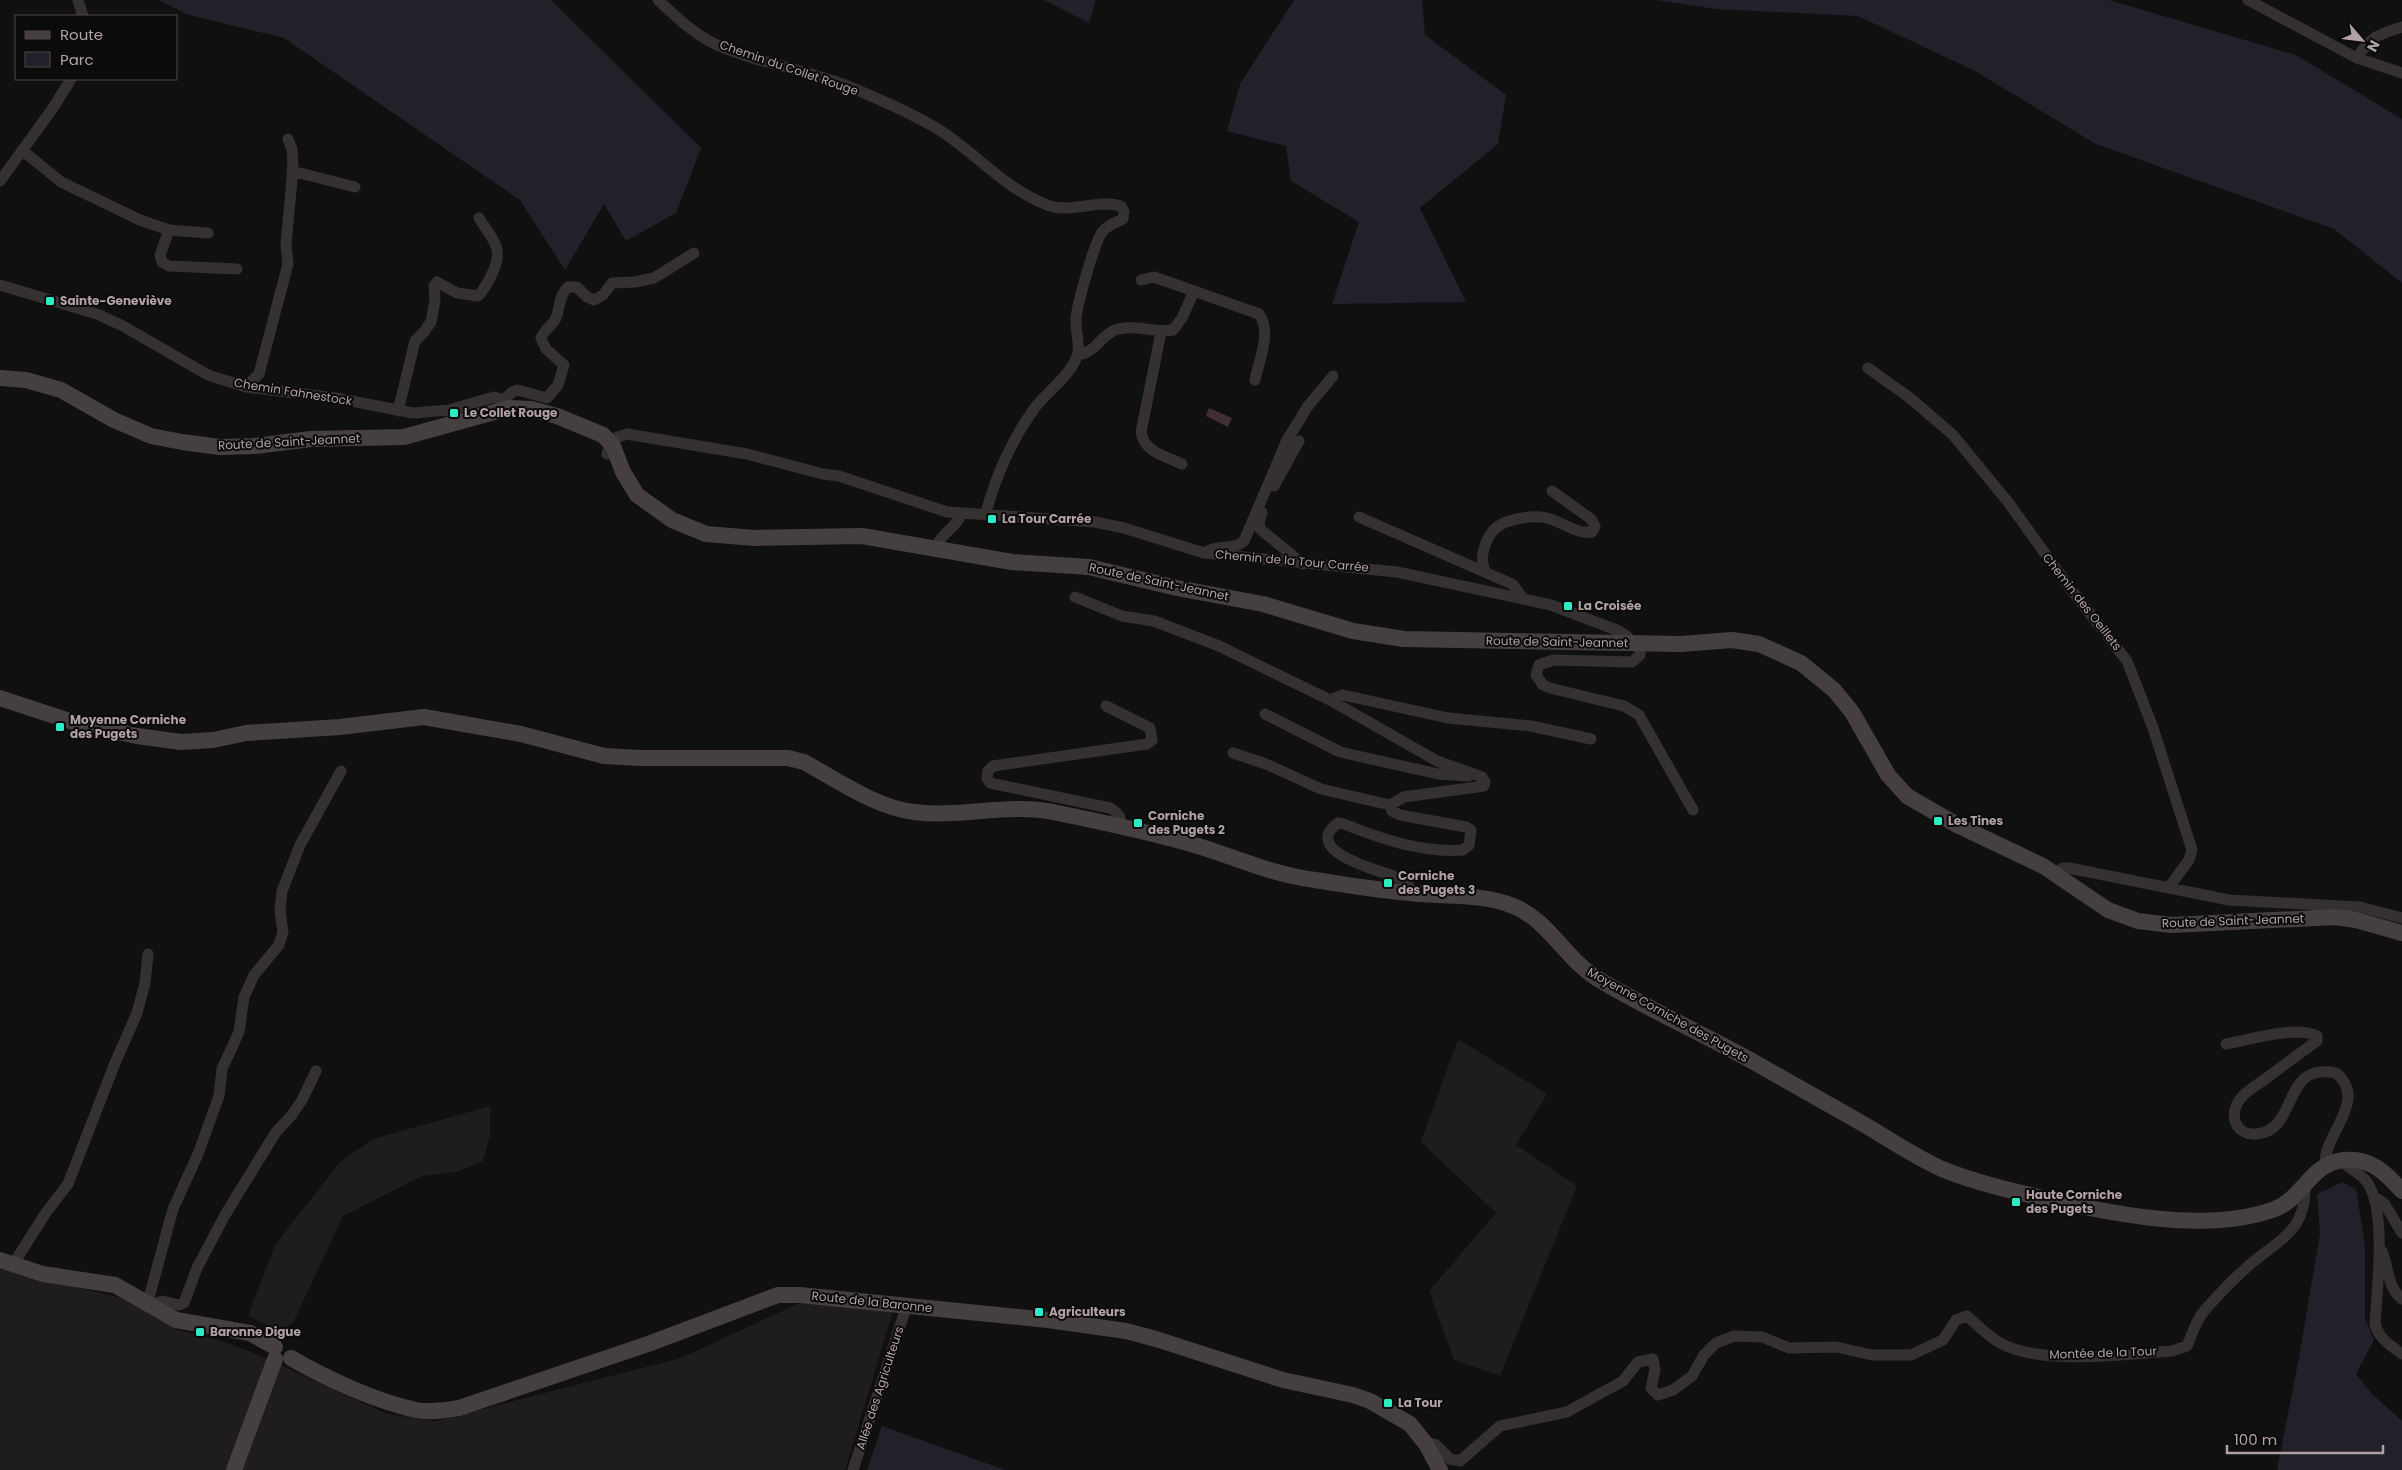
<svg xmlns="http://www.w3.org/2000/svg" width="2402" height="1470" font-family="Poppins,sans-serif">
  <style>
    .built { fill: #1e1c1c }
    .green { fill: #222029 }
    .water { fill: #402f36 }
    .lines { fill: none; stroke-linecap: round; stroke-linejoin: round }
    .street { stroke: #363131; stroke-width: 11 }
    .secondary { stroke: #463f40; stroke-width: 16 }
    .poi-dot { fill: #2decc5; stroke: #0c0b0b; stroke-width: 2 }
    .labels { text-anchor: middle; stroke-width: 4; stroke-linejoin: round; paint-order: stroke }
    .street-label { font-size: 12px; fill: #b2a1a4; stroke: #0c0b0b }
    .poi-label { font-size: 12px; font-weight: bold; fill: #b2a1a4; stroke: #0c0b0b; text-anchor: start }
  </style>
  <rect width="100%" height="100%" fill="#111010"/>
  <path class="built" d="M1458,1039L1547,1094L1516,1145L1577,1186L1500,1376L1454,1360L1429,1291L1496,1213L1421,1142Z
    M490,1106V1136L483,1161L457,1172L422,1176L343,1216L293,1323L279,1331L248,1316L275,1245L340,1162L373,1139Z
    M0,1269L121,1298L178,1330L215,1339L249,1351L387,1414L436,1421L681,1358L802,1302L893,1311L845,1470H0Z"/>
  <path class="green" d="M158,0H551L701,148L676,213L626,241L604,204L565,270L520,200L284,38L189,15Z
    M1044,0H1096L1089,23Z
    M1294,0H1422L1425,35L1506,95L1498,144L1420,208L1466,302L1332,304L1359,222L1291,181L1286,146L1227,131L1240,84Z
    M1656,0H2109L2296,55L2402,119V283L2334,229L2096,144L1975,71L1858,16L1716,9Z
    M2343,1182L2356,1190L2365,1245V1318L2374,1340L2356,1374L2371,1393L2402,1421V1470H2277L2299,1358L2320,1233L2317,1194Z
    M882,1426L1005,1470H867Z"/>
  <path class="water" d="M1209,408L1232,418L1228,427L1206,416Z"/>
  <g class="lines">
    <path class="street" d="M78,0L83,16
      M658,0C675,16 694,34 715,44C757,63 803,69 845,85C877,98 912,113 941,131C978,155 1007,191 1050,206C1072,213 1098,199 1121,206L1124,212L1123,219C1116,222 1108,225 1103,231C1094,242 1078,302 1076,318C1075,330 1081,345 1077,356C1070,377 1046,392 1034,409C1012,439 995,478 986,513
      M2248,0L2357,58L2402,73
      M2357,58C2370,37 2379,34 2402,27
      M22,150L61,182L140,220L169,230L208,233
      M292,171L355,187
      M0,181L53,108L71,79
      M169,230L160,255L162,262L169,266L237,269
      M1141,280L1154,277L1194,291
      M0,285L97,314L123,326L208,375L246,387L336,398L413,413L449,410L494,397L504,400L509,408
      M1161,332L1141,432C1144,452 1165,456 1182,464
      M1078,355C1097,351 1099,338 1113,331C1130,323 1155,333 1173,330L1182,318L1194,291L1259,314C1272,332 1259,360 1255,380
      M1868,368L1910,398L1953,435L2008,502L2070,588L2127,661L2153,728L2192,850L2189,860L2169,887
      M246,387L259,374L288,264L286,244L293,168L292,149L288,139
      M504,400L512,392L517,390L547,398L558,385L564,365L546,349L541,338C544,330 552,326 556,318C560,308 559,295 568,287H577L587,297L594,300L603,295L612,283L635,282L654,278L694,253
      M398,411L415,341L424,332L431,322L435,300L434,286L437,282L457,293L478,296C484,290 487,284 491,276C505,249 494,241 479,218
      M607,454L612,439L627,434L747,454L823,474L839,476L947,512L1095,522L1124,528L1204,553L1397,572L1551,605L1619,631L1628,637L1630,642
      M1274,486L1299,441
      M1262,512L1259,523L1260,529L1303,564
      M1359,517L1512,584L1523,598
      M936,548C940,533 957,528 962,513
      M1208,551C1220,545 1234,550 1244,541L1287,440L1308,406L1333,376
      M1485,571C1478,556 1487,531 1502,524C1511,519 1530,516 1541,517C1558,518 1575,535 1592,532L1595,526L1591,519L1552,491
      M1075,597L1122,616L1154,621L1219,646L1330,700L1437,761L1482,777L1485,782L1484,786L1404,797L1390,805L1392,811L1400,815L1466,827L1471,830L1469,845L1463,850C1422,853 1381,839 1344,824L1338,823C1298,852 1387,873 1403,879L1408,883L1409,893
      M1641,643L1640,655L1632,662L1553,660L1539,665L1536,675L1543,685L1550,688L1624,706L1639,715L1693,810
      M1330,700L1343,695L1448,718L1531,726L1591,739
      M1106,706L1150,728L1152,740L1147,744L993,766L988,771L987,778L990,783L1110,808C1119,813 1121,817 1121,826
      M1265,714L1340,752L1438,774L1468,776
      M1233,753L1266,764L1321,789L1390,805
      M2054,873L2063,868H2069L2229,900L2360,907L2402,918
      M2226,1044C2250,1040 2295,1025 2317,1036V1041C2300,1053 2284,1065 2268,1077C2259,1084 2248,1089 2241,1098C2228,1113 2234,1136 2257,1134C2299,1130 2281,1061 2336,1073C2369,1101 2324,1132 2325,1165
      M316,1071L302,1100L291,1116L276,1132L225,1215L197,1268L184,1303L179,1305L163,1301L147,1305L173,1209L198,1154L219,1096L222,1069L239,1032L244,997L254,975L279,945L283,932L280,911L282,891L300,845L341,771
      M2340,1160C2348,1168 2360,1173 2367,1182C2387,1211 2377,1289 2375,1324C2379,1339 2390,1345 2402,1354
      M2374,1197L2384,1203L2402,1233
      M2382,1251C2389,1269 2387,1287 2402,1299
      M14,1263L45,1214L68,1184L115,1063L137,1013L145,983L148,954
      M1426,1444H1435L1450,1459L1460,1461L1500,1426L1567,1412L1623,1381L1638,1362L1653,1359L1655,1370L1651,1388L1658,1395L1673,1390L1692,1376L1704,1355L1716,1343L1734,1336L1762,1337L1789,1348L1836,1347L1872,1355H1911L1943,1340L1956,1320L1967,1316C1977,1325 1988,1336 2000,1343C2041,1366 2126,1354 2172,1351L2187,1346C2192,1335 2196,1320 2204,1311C2219,1294 2236,1276 2253,1262C2284,1237 2307,1228 2305,1183
      M853,1470L907,1305"/>
    <path class="secondary" d="M0,378L26,380L61,390L114,420L151,436L182,442L220,447L255,446L311,439L404,437L509,408L531,409L557,416L603,435L613,446L623,472L637,495L672,520L706,534L755,538L862,536L1012,562L1089,567L1177,588L1263,604L1353,631L1404,639L1681,644L1732,640L1759,644L1801,663L1834,690L1852,712L1888,775L1907,796L1957,825L2043,866L2108,910L2138,921L2171,925L2336,917L2356,920L2402,933
      M0,698L79,724L137,736L181,742L213,740L246,733L340,727L424,717L521,734L604,756L642,758H788L804,762C837,780 877,808 914,812C960,818 1007,803 1053,812C1102,822 1150,832 1198,846C1237,858 1274,875 1315,880C1346,885 1378,890 1410,893C1444,897 1481,893 1513,906C1548,919 1566,960 1598,979C1648,1009 1701,1033 1752,1061C1788,1081 1823,1101 1858,1121C1886,1137 1913,1156 1942,1169C1971,1181 2003,1189 2034,1196C2105,1212 2204,1235 2275,1209C2303,1198 2311,1163 2344,1160C2370,1157 2386,1173 2402,1191
      M0,1260L43,1274L115,1285L176,1320L250,1333L275,1347
      M291,1358C327,1379 375,1401 416,1410C431,1413 445,1410 459,1408L648,1344L778,1295H800L1048,1320L1126,1331L1156,1339L1283,1380L1353,1395L1370,1401L1410,1424L1426,1444L1440,1470
      M234,1470L275,1359"/>
  </g>
  <g class="poi-dot">
    <rect x="45" y="296" width="10" height="10" rx="2.5"/>
    <rect x="449" y="408" width="10" height="10" rx="2.5"/>
    <rect x="987" y="514" width="10" height="10" rx="2.5"/>
    <rect x="1563" y="601" width="10" height="10" rx="2.5"/>
    <rect x="55" y="722" width="10" height="10" rx="2.5"/>
    <rect x="1933" y="816" width="10" height="10" rx="2.5"/>
    <rect x="1133" y="818" width="10" height="10" rx="2.5"/>
    <rect x="1383" y="878" width="10" height="10" rx="2.5"/>
    <rect x="2011" y="1197" width="10" height="10" rx="2.5"/>
    <rect x="1034" y="1307" width="10" height="10" rx="2.5"/>
    <rect x="195" y="1327" width="10" height="10" rx="2.5"/>
    <rect x="1383" y="1398" width="10" height="10" rx="2.5"/>
  </g>
  <g class="labels">
    <g class="street-label">
      <text transform="translate(789 68) rotate(19)" y="4">Chemin du Collet Rouge</text>
      <text transform="translate(293 392) rotate(9)" y="4">Chemin Fahnestock</text>
      <text transform="translate(289 442) rotate(-3)" y="4">Route de Saint-Jeannet</text>
      <text transform="translate(1292 561) rotate(5)" y="4">Chemin de la Tour Carrée</text>
      <text transform="translate(1159 582) rotate(12)" y="4">Route de Saint-Jeannet</text>
      <text transform="translate(2082 602) rotate(52)" y="4">Chemin des Oeillets</text>
      <text transform="translate(1557 642) rotate(1)" y="4">Route de Saint-Jeannet</text>
      <text transform="translate(2233 921) rotate(-2)" y="4">Route de Saint-Jeannet</text>
      <text transform="translate(1668 1015) rotate(29)" y="4">Moyenne Corniche des Pugets</text>
      <text transform="translate(872 1302) rotate(6)" y="4">Route de la Baronne</text>
      <text transform="translate(2103 1353) rotate(-2)" y="4">Montée de la Tour</text>
      <text transform="translate(880 1388) rotate(-72)" y="4">Allée des Agriculteurs</text>
    </g>
    <g class="poi-label">
      <text x="60" y="305">Sainte-Geneviève</text>
      <text x="464" y="417">Le Collet Rouge</text>
      <text x="1002" y="523">La Tour Carrée</text>
      <text x="1578" y="610">La Croisée</text>
      <text x="70" y="724">Moyenne Corniche<tspan x="70" dy="14">des Pugets</tspan></text>
      <text x="1148" y="820">Corniche<tspan x="1148" dy="14">des Pugets 2</tspan></text>
      <text x="1948" y="825">Les Tines</text>
      <text x="1398" y="880">Corniche<tspan x="1398" dy="14">des Pugets 3</tspan></text>
      <text x="2026" y="1199">Haute Corniche<tspan x="2026" dy="14">des Pugets</tspan></text>
      <text x="1049" y="1316">Agriculteurs</text>
      <text x="210" y="1336">Baronne Digue</text>
      <text x="1398" y="1407">La Tour</text>
    </g>
  </g>
  <rect x="15" y="15" width="162" height="65" fill="#0c0b0b" stroke="#4e4748"/>
  <rect x="25" y="31" width="25" height="8" fill="#463f40" stroke="#4e4748"/>
  <text x="60" y="40" font-size="15" fill="#b2a1a4">Route</text>
  <rect x="25" y="52" width="25" height="15" fill="#222029" stroke="#4e4748"/>
  <text x="60" y="65" font-size="15" fill="#b2a1a4">Parc</text>
  <g transform="translate(2362 40) rotate(118)" stroke="#0c0b0b" stroke-width="4" paint-order="stroke">
  <path d="M0-4L9 19L0 12L-9 19Z" fill="#b2a1a4"/>
  <text y="-8" font-size="14" font-weight="bold" text-anchor="middle" fill="#b2a1a4">N</text>
  </g>
  <path d="M2227 1445v8h156v-8" fill="none" stroke="#b2a1a4" stroke-width="2.5"/>
  <text x="2234" y="1445" font-size="15" fill="#b2a1a4" stroke="#0c0b0b" stroke-width="4" paint-order="stroke">100 m</text>
</svg>
